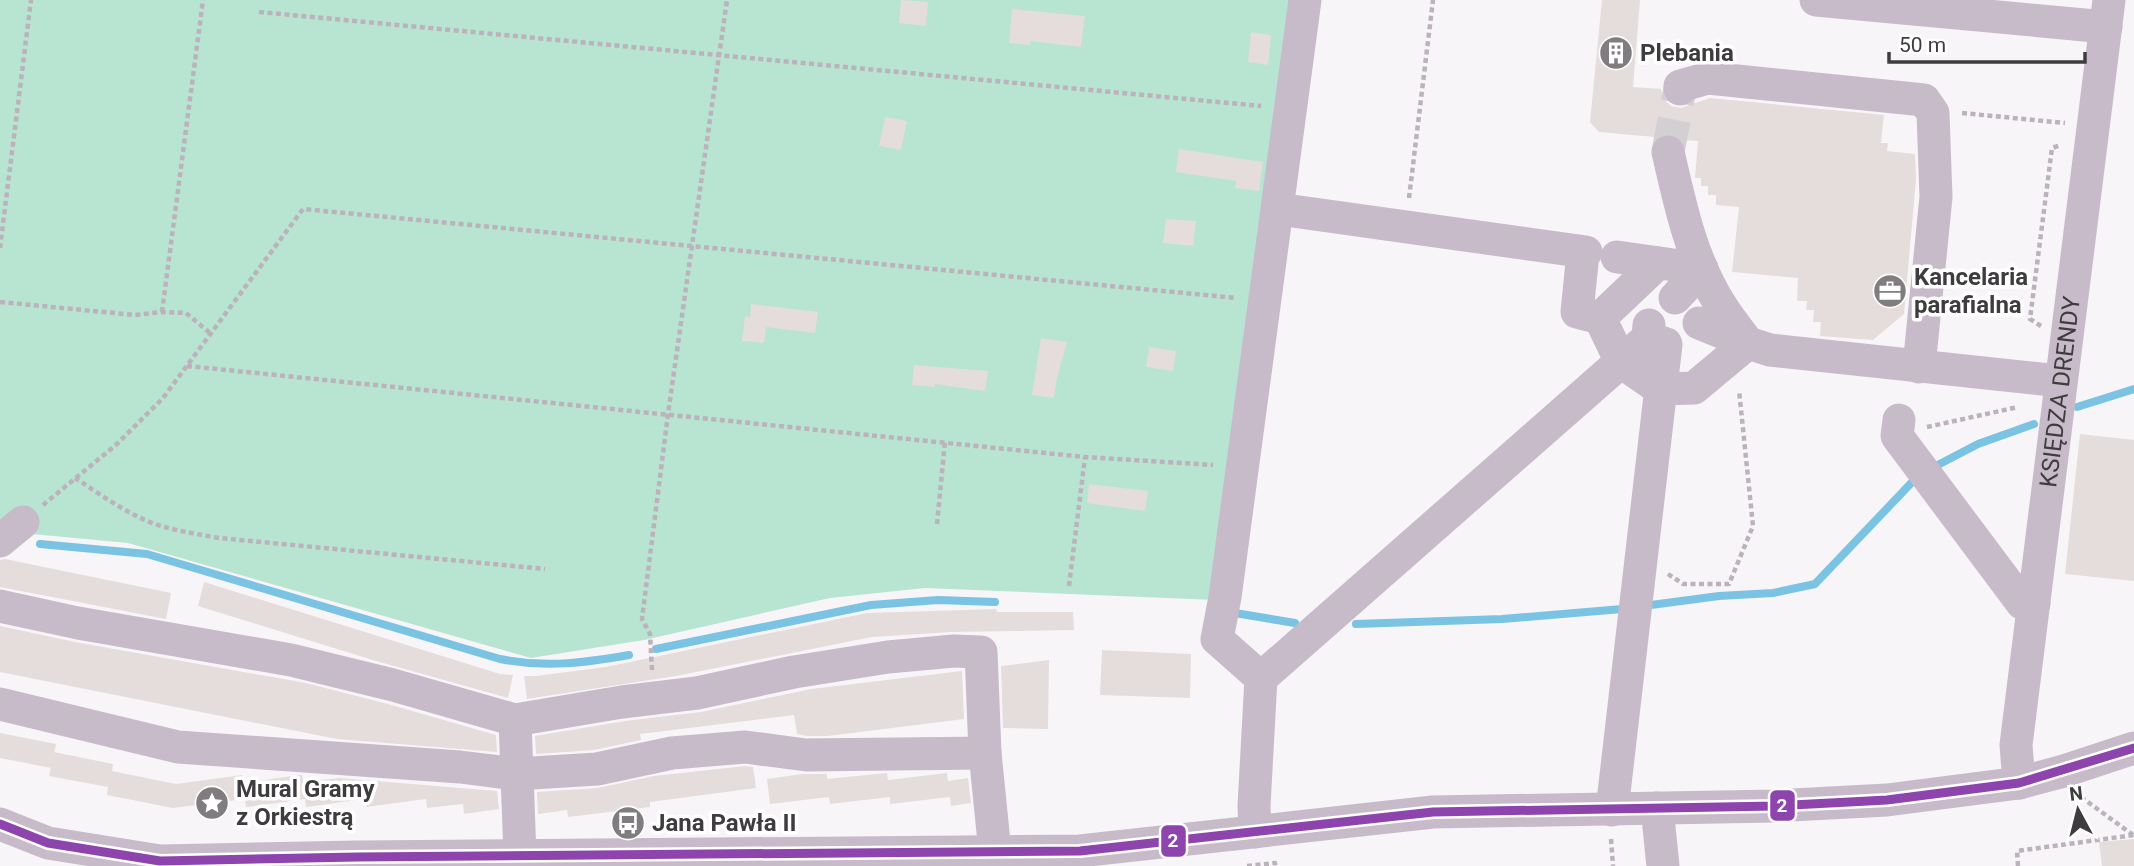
<svg xmlns="http://www.w3.org/2000/svg" width="2134" height="866" font-family="Roboto,sans-serif">
  <style>
    .green { fill: #b8e4d2 }
    .lines { fill: none; stroke-linecap: round; stroke-linejoin: round }
    .stream { stroke: #7bc3e2; stroke-width: 8 }
    .building { fill: #e4dddb }
    .minor-tunnel { stroke: #d3d0d4; stroke-width: 33; stroke-dasharray: 33 17; stroke-linecap: butt }
    .path { stroke: #bbb2bc; stroke-width: 4.5; stroke-dasharray: 5 3.5; stroke-linecap: butt }
    .minor { stroke: #c8bbc9; stroke-width: 33 }
    .bus-1-casing { stroke: #fff; stroke-width: 14 }
    .bus-1 { stroke: #8e44ad; stroke-width: 9 }
    .labels { text-anchor: middle; stroke-width: 7; stroke-linejoin: round; paint-order: stroke }
    .poi-label { font-size: 24px; font-weight: bold; fill: #3e3c3e; stroke: #fff; text-anchor: start }
    .street-label { font-size: 24px; fill: #3e3c3e; stroke: #fff }
    .line-badge { stroke: #fff; stroke-width: 2.5 }
    .badge-label { font-size: 19px; text-anchor: middle; font-weight: bold; fill: #fff }
  </style>
  <rect width="100%" height="100%" fill="#f8f5f9"/>
  <path class="green" d="M0,0H1293L1215,600L925,588L830,598L644,640L531,658L128,543L0,531Z"/>
  <g class="lines">
    <path class="stream" d="M2077,407L2134,389
      M1932,468L1978,444L2034,424
      M40,544L147,554L500,659C546,668 583,663 629,655
      M1651,605L1719,596L1773,593L1815,584L1916,478
      M1235,613L1295,623
      M1356,624L1502,619L1622,609
      M656,649L871,605L938,600L995,602"/>
  </g>
  <path class="building" d="M901,0L928,2L926,26L899,23Z
    M1602,0H1640L1633,87L1661,89L1664,99L1671,106L1681,108L1710,98L1884,115L1881,143H1888L1887,151L1915,154L1916,179L1904,314L1873,340L1820,336L1821,322H1813L1814,310H1806L1807,301H1797L1798,278L1732,272L1739,207L1716,205V195H1708V186H1701V178H1695L1698,141L1683,140L1673,133H1663L1655,137L1599,132L1590,122Z
    M1012,9L1085,16L1081,47L1030,41V45L1009,43Z
    M1251,32L1271,35L1268,65L1248,62Z
    M885,117L907,121L901,150L879,146Z
    M1179,149L1263,162L1259,191L1235,188L1236,181L1176,172Z
    M1166,219L1196,221L1193,246L1163,243Z
    M751,304L818,312L815,333L766,327L764,343L742,341L745,316L750,317Z
    M1041,338L1067,342L1057,378L1054,398L1032,395Z
    M1149,347L1176,351L1173,371L1146,367Z
    M914,365L988,371L985,391L935,384V387L912,385Z
    M2080,434L2134,440V581L2065,574Z
    M1089,484L1148,491L1145,511L1087,503Z
    M5,559L171,593L166,619L0,587V560Z
    M204,582L500,674L513,675L508,698L376,661L198,606Z
    M996,609L997,612H1073L1074,630L952,632L872,637L676,676L527,699L524,676H536L606,667L867,613Z
    M0,626L75,642L306,683L388,704L496,735L497,752L337,739L0,672Z
    M1102,650L1191,654L1190,698L1100,695Z
    M1049,660L1048,729L1003,728L1001,666Z
    M962,671L964,719L828,736H807L797,734L794,715L640,734L641,740L594,750L536,754L535,736L625,721L701,712L811,689Z
    M0,733L56,744L51,768L0,758Z
    M54,752L113,764L112,771L176,784L242,775L243,783L299,775H302L303,782L339,778L497,791L499,809L464,814L463,804L427,808L426,799L366,807L365,799L306,807L305,799L246,807L245,799L173,808L107,795L108,787L49,776Z
    M745,766L753,767L756,788L650,802V807L568,817L567,810L538,814L537,792L598,788L654,776Z
    M887,773L888,780L947,773L948,781L968,778L971,803L951,806L950,797L890,804V797L830,804L829,797L770,804L767,779L802,774H827V779Z
    M2134,839V866H2102L2099,842Z"/>
  <g class="lines">
    <path class="minor-tunnel" d="M1668,152L1680,89"/>
    <path class="path" d="M259,12L1261,106
      M1962,113L2065,123
      M1409,198L1433,0
      M0,248L31,0
      M0,302L135,315L162,312L186,313L210,333
      M162,312L203,0
      M2041,326L2030,319L2052,148L2061,145
      M187,366L1085,457L1213,465
      M1927,427L2018,407
      M75,478C100,494 127,514 155,524C176,531 197,534 219,538L545,569
      M43,505L117,444L163,398L303,209L1237,298
      M937,524L945,442
      M1668,574L1683,584H1729L1753,526L1739,390
      M1069,586L1085,457
      M652,670L650,634L642,619L668,414L727,0
      M2081,797L2133,835
      M1611,839L1613,866
      M1247,866L1275,863V866
      M2018,866L2017,851L2134,835"/>
    <g class="minor">
      <path d="M1816,0L2106,27"/>
      <path d="M1680,89V86L1708,78L1924,100L1933,113L1936,197L1919,367"/>
      <path d="M1278,209L1586,252"/>
      <path d="M1617,257L1702,269"/>
      <path d="M1582,263L1577,312L1600,318L1621,362L1660,389L1694,388L1748,343C1739,330 1728,318 1720,304C1691,258 1680,204 1668,152"/>
      <path d="M1675,298L1702,269"/>
      <path d="M1600,318L1658,263"/>
      <path d="M1699,323L1748,343L1770,350L2060,381"/>
      <path d="M1899,420L1897,436L2022,603L2034,604"/>
      <path d="M0,541L23,522"/>
      <path d="M0,606L78,623L291,660L393,685L515,720L622,702L697,693L794,672L888,657L954,651L981,652L985,753L995,852"/>
      <path d="M1261,678L1217,639L1225,597L1305,0"/>
      <path d="M0,704L178,747L460,767L516,774L597,769L672,753L745,747L806,755L985,753"/>
      <path d="M515,720L520,856"/>
      <path id="s1" d="M2019,783L2016,745L2109,0"/>
      <path d="M1657,808L1663,866"/>
      <path d="M1612,810L1666,344L1648,338L1649,325"/>
      <path d="M0,824L48,843L160,861L357,857L1080,851L1433,812L1775,806L1887,800L2019,783L2064,771L2134,748"/>
      <path d="M1255,832L1254,806L1261,678L1648,338"/>
    </g>
    <g class="bus-1-casing">
      <path id="bus-1" d="M0,824L48,843L160,861L357,857L1080,851L1433,812L1775,806L1887,800L2019,783L2134,748"/>
    </g>
    <use href="#bus-1" class="bus-1"/>
  </g>
  <defs>
    <g id="building-disc" transform="scale(1.75)"><circle r="9.5" fill="#7f7d7f" stroke="#fff"/><path d="M-4-6H4V6H1V3H-1V6H-4ZM-2.5-4.3h1.7v1.8h-1.7ZM.8-4.3h1.7v1.8H.8ZM-2.5-1h1.7V.8h-1.7ZM.8-1h1.7V.8H.8Z" fill="#fff"/></g>
    <g id="office-disc" transform="scale(1.75)"><circle r="9.5" fill="#7f7d7f" stroke="#fff"/><path d="M-6-3h4V-5.5h4V-3h4V5H-6ZM-1-4.5V-3h2v-1.5ZM-6 0V1H6V0Z" fill="#fff"/></g>
    <g id="sight-disc" transform="scale(1.75)"><circle r="9.5" fill="#7f7d7f" stroke="#fff"/><path d="M0-6L1.8-2.2L6-1.7L2.9 1.2L3.7 5.4L0 3.3L-3.7 5.4L-2.9 1.2L-6-1.7L-1.8-2.2Z" fill="#fff"/></g>
    <g id="bus-disc" transform="scale(1.75)"><circle r="9.5" fill="#7f7d7f" stroke="#fff"/><path d="M-5-6H5V4H4V6H2V4H-2V6H-4V4H-5ZM-3.5-4V0h7V-4ZM-3.5 1.2v1.5H-2V1.2ZM2 1.2v1.5H3.5V1.2Z" fill="#fff"/></g>
  </defs>
  <g fill-rule="evenodd">
    <use href="#building-disc" x="1616" y="53"/>
    <use href="#office-disc" x="1890" y="291"/>
    <use href="#sight-disc" x="212" y="803"/>
    <use href="#bus-disc" x="628" y="823"/>
  </g>
  <g class="labels">
    <g class="poi-label">
      <text x="1640" y="61">Plebania</text>
      <text x="1914" y="285">Kancelaria<tspan x="1914" dy="28">parafialna</tspan></text>
      <text x="236" y="797">Mural Gramy<tspan x="236" dy="28">z Orkiestrą</tspan></text>
      <text x="652" y="831">Jana Pawła II</text>
    </g>
    <g class="street-label">
      <text dy="8" stroke="none"><textPath href="#s1" startOffset="394">KSIĘDZA DRENDY</textPath></text>
    </g>
  </g>
  <g class="line-badge">
    <rect x="1769" y="789" width="27" height="33" rx="7" fill="#8e44ad"/>
    <rect x="1160" y="824" width="27" height="34" rx="7" fill="#8e44ad"/>
  </g>
  <g class="badge-label">
    <text x="1782" y="812">2</text>
    <text x="1173" y="847">2</text>
  </g>
  <g transform="translate(2078 810) rotate(353)" stroke="#ffffff" stroke-width="5" paint-order="stroke">
  <path d="M0-5L12 26L0 18L-12 26Z" fill="#3e3c3e"/>
  <text y="-10" font-size="19" font-weight="bold" text-anchor="middle" fill="#3e3c3e">N</text>
  </g>
  <path d="M1889 52v10h196v-10" fill="none" stroke="#3e3c3e" stroke-width="3.5"/>
  <text x="1899" y="52" font-size="21" fill="#3e3c3e" stroke="#ffffff" stroke-width="5" paint-order="stroke">50 m</text>
</svg>
